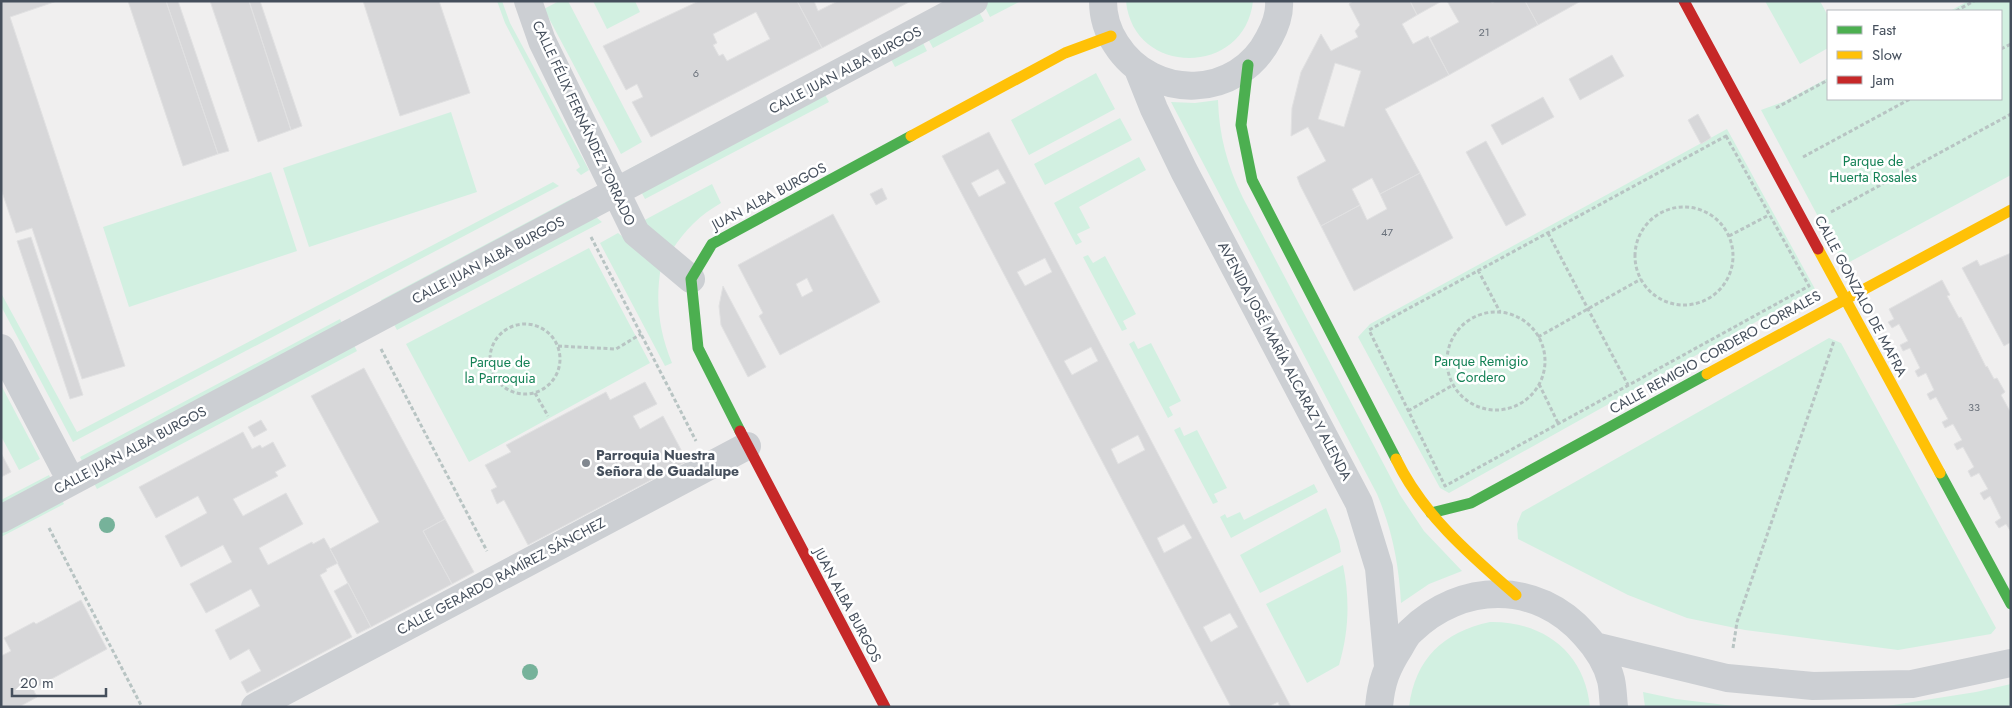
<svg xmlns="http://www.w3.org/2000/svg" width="2012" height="708" font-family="Jost,sans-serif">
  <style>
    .green { fill: #d2f0e1 }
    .building { fill: #d7d7d9; stroke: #e1e1e2; fill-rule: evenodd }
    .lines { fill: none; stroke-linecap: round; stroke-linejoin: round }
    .path { stroke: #b8c4c3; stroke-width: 3; stroke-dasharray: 4 2.5; stroke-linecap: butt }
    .street { stroke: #cccfd3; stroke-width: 28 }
    .fast { stroke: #4caf50; stroke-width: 11 }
    .slow { stroke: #ffc107; stroke-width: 11 }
    .jam { stroke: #c62828; stroke-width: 11 }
    .tree { fill: #76b29a }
    .poi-dot { fill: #81878f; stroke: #fff; stroke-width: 2 }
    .labels { text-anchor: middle; stroke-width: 5; stroke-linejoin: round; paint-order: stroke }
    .number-label { font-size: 11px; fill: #6b727c }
    .street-label { font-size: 14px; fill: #454f5c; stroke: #fff }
    .park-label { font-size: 14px; fill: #138155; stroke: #fff }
    .poi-label { font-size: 14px; font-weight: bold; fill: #454f5c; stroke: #fff; text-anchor: start }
  </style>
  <rect width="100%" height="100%" fill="#f0efef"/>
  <path class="green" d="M497,1H502L510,23L589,170L581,175L576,170L580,167L505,23Z
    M559,1H568L642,142L621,154L544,9Z
    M593,1H635L640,12L607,29Z
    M973,1L984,21L933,48L917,18Z
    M982,1H1021L990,17Z
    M1126,1H1253C1245,77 1133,77 1126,1Z
    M1765,1H1820L1828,16V48L1800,64Z
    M1968,1H2011V175L1844,265L1761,110L1785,101L1828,78V99H2001V11H1950Z
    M912,21L927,51L895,67L880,38Z
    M813,73L829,102L645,199L629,169Z
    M1096,73L1115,109L1029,155L1011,120Z
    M1218,100C1219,135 1227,165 1243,198L1400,495L1424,531L1462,571L1429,584L1401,603C1399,565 1392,529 1377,494L1171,102L1195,103Z
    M451,112L477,192L309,247L283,168Z
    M1120,118L1132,140L1045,185L1034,164Z
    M1727,129L1815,289L1449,493L1440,488L1358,337L1370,324Z
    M1139,157L1146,170L1079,207L1090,228L1077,234L1082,242L1076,245L1054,203Z
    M271,172L297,251L129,307L103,227Z
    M553,182L559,186L73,442L1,306V293L77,432Z
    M712,184L721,203C700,215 685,230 672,250L639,223Z
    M573,198L602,222L397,330L381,300Z
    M618,233L661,267C655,301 659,331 672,363L665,366L600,243Z
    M589,248L650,363L469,462L406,344Z
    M1088,255L1093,263L1105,256L1136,314L1123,321L1127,329L1122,331L1083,257Z
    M340,319L357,351L97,489L80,457Z
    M1829,338L1841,343L1996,628L1991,634L1898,650L1745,630L1687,618L1628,595L1518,539L1517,524L1522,512Z
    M1134,341L1138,349L1151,343L1181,401L1169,407L1173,415L1168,418L1129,344Z
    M1,385L40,459L19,470L1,436Z
    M1180,427L1184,436L1197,430L1227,488L1214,494L1218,502L1213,504L1174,430Z
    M49,475L64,504L1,537V500Z
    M1314,484L1318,492L1231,538L1220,517L1225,514L1227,518L1240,512L1244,520Z
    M1326,508L1339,541L1341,552L1260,593L1240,555Z
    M1343,565C1350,599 1349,632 1339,665L1307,683L1266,604Z
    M1490,622C1543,621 1585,652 1590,707H1409C1415,659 1443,632 1490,622Z
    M2011,684V705L2004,707H1881L1976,692Z
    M1643,692L1676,699L1742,707H1645Z"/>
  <path class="building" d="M1,1H57L10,17L125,366L82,379L32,228L16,233L1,189Z
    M128,1H166L218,154L183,166Z
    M166,1H178L229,151L218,154Z
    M210,1H249L291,130L258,142Z
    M249,1H260L302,126L291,130Z
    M363,1H439L470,93L400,116Z
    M699,1H797L822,48L651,137L632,102L643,97L637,84L626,90L603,46ZM756,12L770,39L727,61L723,54L719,56L713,45L717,43L713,34Z
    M797,1H814L818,11L838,1H911L822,48Z
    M1353,1H1410L1417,15L1402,24L1413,44L1428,36L1449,75L1385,109L1420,173L1380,194L1372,178L1352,189L1360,205L1321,226L1300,185L1297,177L1326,161L1308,127L1291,136L1292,108L1301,72L1321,34L1331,51L1358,37L1355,31L1360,25L1349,4ZM1335,63L1361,71L1344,127L1318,119Z
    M1410,1H1442L1417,15Z
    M1447,1H1491L1492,3L1496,1H1525L1538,25L1449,75L1430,38L1459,22Z
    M1525,1H1581L1538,25Z
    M1612,55L1624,76L1580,100L1569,79Z
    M1543,97L1554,117L1502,145L1491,125Z
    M1698,114L1711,138L1701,144L1688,120Z
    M989,132L1291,707H1280L1278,702L1268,707H1231L942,156ZM998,169L1006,183L979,197L971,183ZM1045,258L1052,272L1025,286L1017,272ZM1091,347L1098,361L1072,375L1064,361ZM1138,435L1145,450L1118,464L1111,449ZM1184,524L1192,538L1164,553L1157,538ZM1230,613L1238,627L1211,642L1203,627Z
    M1486,141L1526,215L1506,226L1466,152Z
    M1420,173L1453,238L1354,291L1321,226L1360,205L1367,220L1387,209L1380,194Z
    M882,188L887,199L876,205L870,194Z
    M833,214L880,302L780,355L759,316L763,313L738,265ZM807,278L813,291L802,297L796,284Z
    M31,237L83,395L70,399L17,241Z
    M2011,253V342L2004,346L1962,268L1977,260L1980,266Z
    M1942,280L1950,295L1947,296L1959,318L1961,317L1986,367L1987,366L1994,379L1997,378L2005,392L2001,395L2011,413V532L2006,524L1999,528L1995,522L2001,518L1990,496L1984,500L1980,493L1988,489L1979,473L1971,477L1968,471L1974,467L1963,447L1957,450L1954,444L1962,440L1953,424L1945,428L1942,422L1948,419L1936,397L1930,400L1927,394L1934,390L1926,373L1918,377L1915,371L1920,368L1910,348L1903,351L1900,345L1908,341L1899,324L1892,328L1888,322L1894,319L1889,309Z
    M723,286L766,367L748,377L721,325L719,306Z
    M364,368L445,519L423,531L452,584L371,627L330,549L379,522L311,396Z
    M645,382L657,404L633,416L640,429L663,416L687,461L528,545L504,500L497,504L491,490L497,487L485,465L511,452L506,445L606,392L610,400Z
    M261,420L267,430L254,437L248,427Z
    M243,432L252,449L260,445L262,448L273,442L286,466L275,472L278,476L233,499L243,516L286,493L303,524L259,548L268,565L312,542L313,544L324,538L338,563L326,569L327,571L320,575L352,637L247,693L241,682L261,671L249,649L230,660L215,630L260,606L251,589L206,613L190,584L232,562L223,545L181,567L165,536L207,513L198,496L156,518L139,487Z
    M1,453L11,472L1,477Z
    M445,519L474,572L452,584L423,531Z
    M348,583L371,627L357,634L334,591Z
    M81,600L107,649L33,689L37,697L19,707H1V656L11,651L4,638L34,622L36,624Z"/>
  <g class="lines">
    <path class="path" d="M1956,11L1974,1
      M2001,49L2011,44
      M1776,108L1828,80
      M1726,136L1809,286L1445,486L1369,330Z
      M1803,157L1910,99
      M1635 256a49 49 0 1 1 98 0a49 49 0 1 1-98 0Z
      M1831,212L2011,114
      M1548,233L1628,385
      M1729,236L1767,216
      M591,237L696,441
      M1478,270L1500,312
      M1447 361a49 49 0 1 1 98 0a49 49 0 1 1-98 0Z
      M490 359a35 35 0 1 1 70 0a35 35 0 1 1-70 0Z
      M1538,337L1641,279
      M558,346L616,349L641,334
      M381,349L487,551
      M1539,384L1558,423
      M535,393L548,416
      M1408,411L1453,385
      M49,528L142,707
      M1733,648L1737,622L1834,341"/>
    <path class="street" d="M528,1L542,41L636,233L691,279
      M1103,1C1103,16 1108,32 1116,44C1153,102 1238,99 1269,38C1275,27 1280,13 1279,1
      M1138,69L1154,109L1184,171L1359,503L1379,568L1388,666
      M1,348L71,481
      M1,519L974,1
      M1595,646L1727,678L1813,686L1912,684L2011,663
      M255,707L747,446
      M1379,707C1381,682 1387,667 1400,647C1403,642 1406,635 1411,631C1461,582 1537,580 1585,635C1596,647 1607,664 1611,680C1613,689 1613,698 1614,707"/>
    <path class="fast" d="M1248,65L1241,125L1252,180L1396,459
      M740,431L698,348L691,279L712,244L911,136
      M1940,473L2011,604
      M1431,513L1471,503L1707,374"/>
    <path class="slow" d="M911,136L1065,53L1111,36
      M1818,249L1940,473
      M1707,374L2011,210
      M1396,459C1423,515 1470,555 1516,595"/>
    <path class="jam" d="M1684,1L1818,249
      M740,431L885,707"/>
  </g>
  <g class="tree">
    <circle cx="107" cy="525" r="8"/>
    <circle cx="530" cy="672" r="8"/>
  </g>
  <circle class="poi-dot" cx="586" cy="463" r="5"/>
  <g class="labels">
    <g class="number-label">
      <text x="1484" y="36">21</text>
      <text x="696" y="77">6</text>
      <text x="1387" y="236">47</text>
      <text x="1974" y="411">33</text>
    </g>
    <g class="street-label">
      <text transform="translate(845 70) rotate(-28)" y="5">CALLE JUAN ALBA BURGOS</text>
      <text transform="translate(584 123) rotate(65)" y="5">CALLE FÉLIX FERNÁNDEZ TORRADO</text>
      <text transform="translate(769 196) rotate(-28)" y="5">JUAN ALBA BURGOS</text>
      <text transform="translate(488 260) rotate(-28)" y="5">CALLE JUAN ALBA BURGOS</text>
      <text transform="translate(1861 296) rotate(62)" y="5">CALLE GONZALO DE MAFRA</text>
      <text transform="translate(1715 352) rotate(-29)" y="5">CALLE REMIGIO CORDERO CORRALES</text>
      <text transform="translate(1285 361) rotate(62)" y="5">AVENIDA JOSÉ MARÍA ALCARAZ Y ALENDA</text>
      <text transform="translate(130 450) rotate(-28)" y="5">CALLE JUAN ALBA BURGOS</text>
      <text transform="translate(501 576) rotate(-28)" y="5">CALLE GERARDO RAMÍREZ SÁNCHEZ</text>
      <text transform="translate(848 605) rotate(62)" y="5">JUAN ALBA BURGOS</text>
    </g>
    <g class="park-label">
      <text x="1873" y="166">Parque de<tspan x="1873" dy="16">Huerta Rosales</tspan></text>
      <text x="1481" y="366">Parque Remigio<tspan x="1481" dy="16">Cordero</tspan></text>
      <text x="500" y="367">Parque de<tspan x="500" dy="16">la Parroquia</tspan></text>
    </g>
    <g class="poi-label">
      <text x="596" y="460">Parroquia Nuestra<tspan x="596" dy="16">Señora de Guadalupe</tspan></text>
    </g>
  </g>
  <rect width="2012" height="708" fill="none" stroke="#454f5c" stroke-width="5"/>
  <rect x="1827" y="10" width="175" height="90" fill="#ffffff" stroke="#b5b9be"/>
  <rect x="1837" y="26" width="25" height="8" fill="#4caf50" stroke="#b5b9be"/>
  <text x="1872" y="35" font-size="15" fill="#454f5c">Fast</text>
  <rect x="1837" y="51" width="25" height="8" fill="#ffc107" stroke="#b5b9be"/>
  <text x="1872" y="60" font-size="15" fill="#454f5c">Slow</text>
  <rect x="1837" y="76" width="25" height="8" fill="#c62828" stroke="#b5b9be"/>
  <text x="1872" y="85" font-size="15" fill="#454f5c">Jam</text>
  <path d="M12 688v8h94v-8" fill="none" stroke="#454f5c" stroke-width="2.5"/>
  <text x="20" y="688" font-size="15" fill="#454f5c" stroke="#ffffff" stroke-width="4" paint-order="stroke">20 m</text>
</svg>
